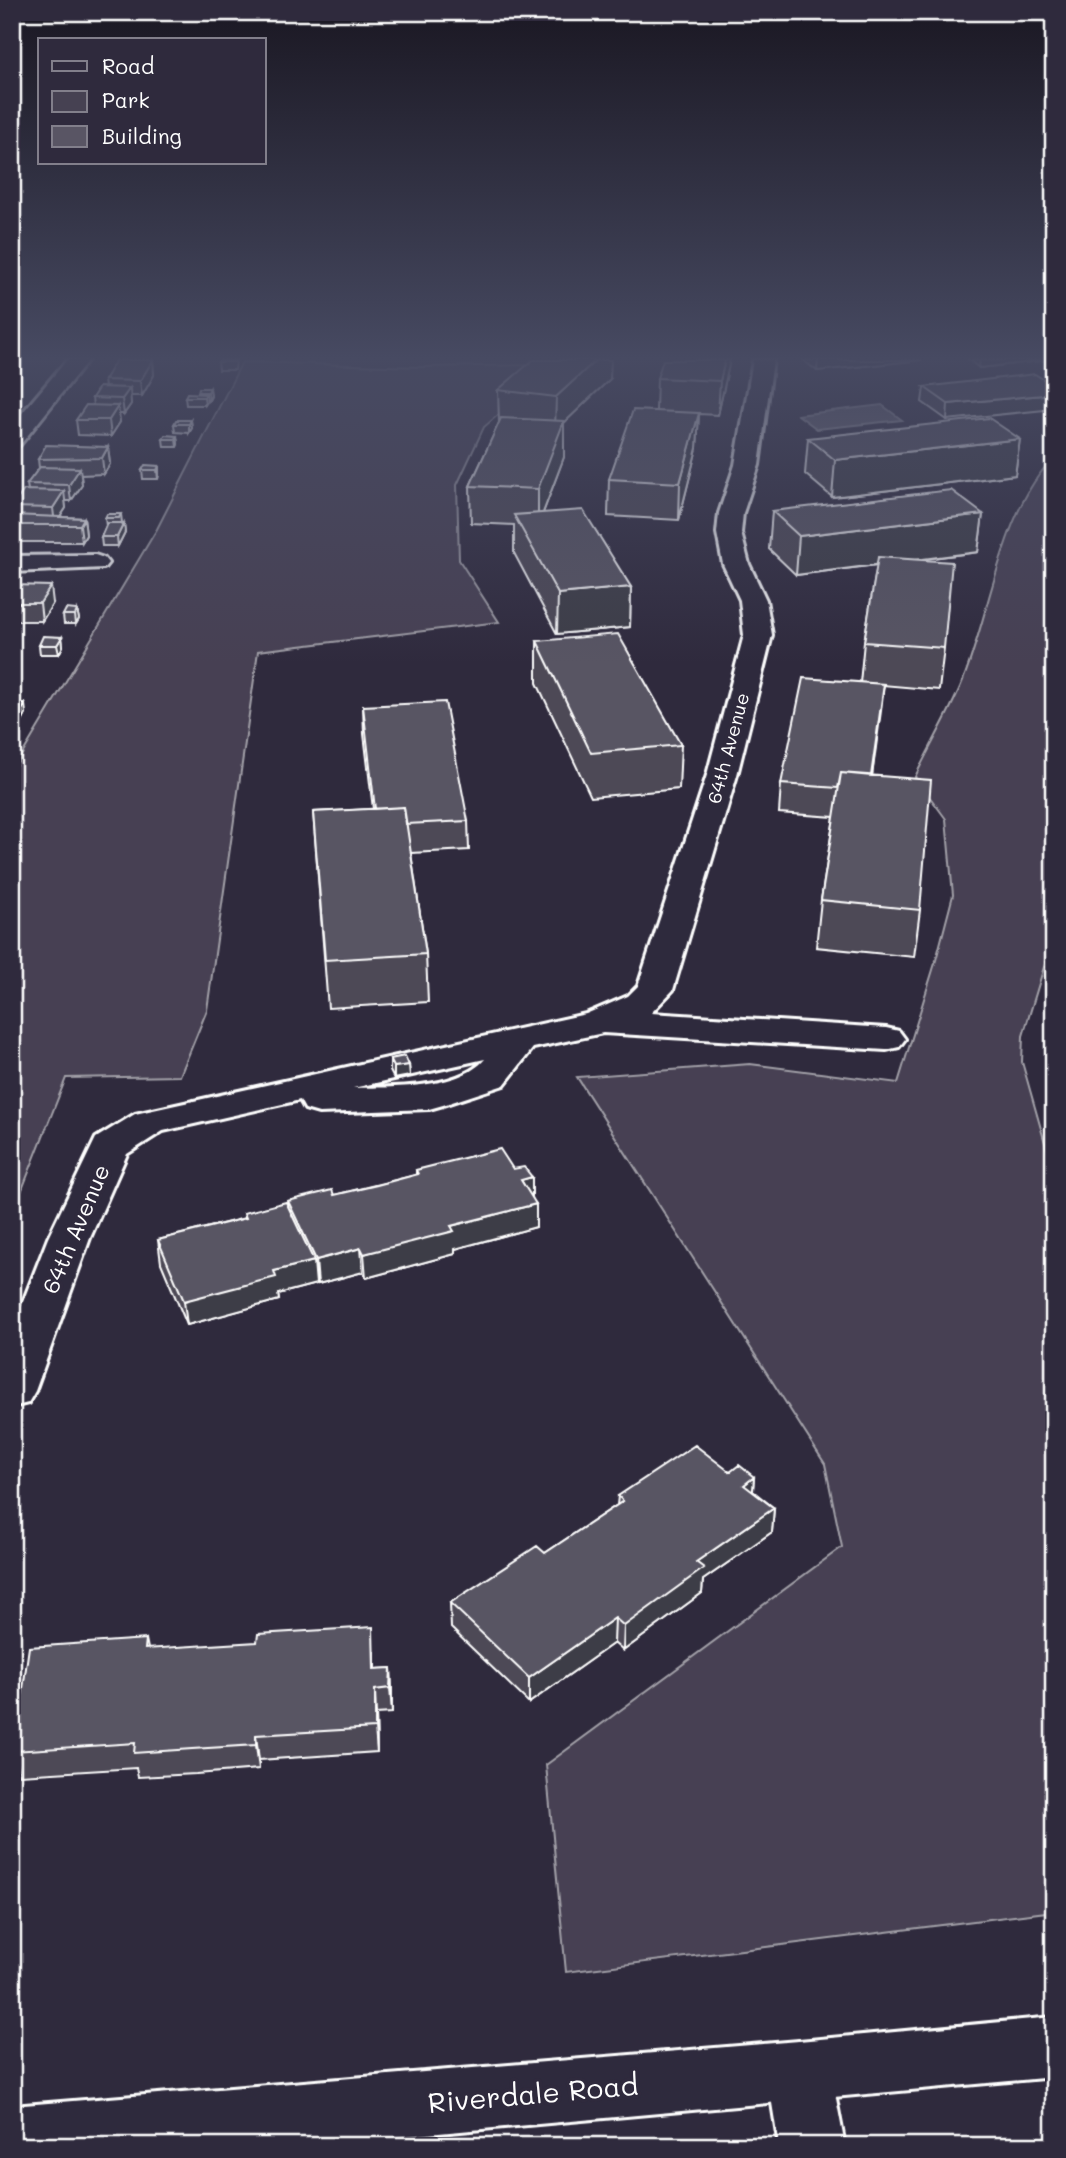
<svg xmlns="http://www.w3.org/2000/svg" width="1066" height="2158" font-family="Mali,sans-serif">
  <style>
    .green { fill: #464152; stroke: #a2a0a8; stroke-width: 2 }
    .water { fill: #6d6a77; stroke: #a7a6ad; stroke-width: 2 }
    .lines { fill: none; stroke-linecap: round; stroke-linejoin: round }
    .minor-casing { stroke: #fff; stroke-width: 6 }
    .major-casing { stroke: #fff; stroke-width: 6 }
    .minor { fill: #2f2a3d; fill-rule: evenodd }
    .major { fill: #2f2a3d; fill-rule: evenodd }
    .wall { fill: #4d4956; stroke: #fff; stroke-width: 2 }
    .shaded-wall { fill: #3e3c46; stroke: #fff; stroke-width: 2 }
    .building { fill: #595564; stroke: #fff; stroke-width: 2 }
    .labels { text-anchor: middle; stroke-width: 7; stroke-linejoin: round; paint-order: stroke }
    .far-street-label { font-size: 19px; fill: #fff; stroke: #2f2a3d }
    .street-label { font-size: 23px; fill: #fff; stroke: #2f2a3d }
    .near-street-label { font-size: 28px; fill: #fff; stroke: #2f2a3d }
  </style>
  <rect width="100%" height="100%" fill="#2f2a3d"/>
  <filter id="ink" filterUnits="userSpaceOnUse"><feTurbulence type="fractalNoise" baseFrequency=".0143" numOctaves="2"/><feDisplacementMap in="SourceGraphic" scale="14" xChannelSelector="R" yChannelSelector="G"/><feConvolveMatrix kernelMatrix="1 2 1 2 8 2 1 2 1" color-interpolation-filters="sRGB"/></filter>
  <g filter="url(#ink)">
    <path class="green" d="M242,362L422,367L535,365L549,371L484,427L457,485L459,560L499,622L258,651L207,1010L180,1076L66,1078L12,1215V771L157,529Z
      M1054,458V934L1023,1036L1022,1062L1049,1157L1054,1200V1911L566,1972L546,1765L842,1547L825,1464L577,1077L750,1064L898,1083L936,960L953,895L946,819L915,777C930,746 948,716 961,685C989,620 1002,506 1054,458Z"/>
    <path class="water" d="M882,405L902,420L817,429L798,415Z"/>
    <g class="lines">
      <g class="minor-casing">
        <path id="minor" d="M67,360H88L20,445L12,447V425Z
          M753,360H773L759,465L743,513L741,533L749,564L766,600L772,635L737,775L673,990L651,1013L886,1028L899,1031L905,1039L899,1047L886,1050L603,1033L533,1048L504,1085L443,1105L429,1109L319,1113L305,1109L300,1100L163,1131L127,1154L90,1238L35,1391L28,1403L12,1407V1330L48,1238L96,1138L135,1114L586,1014L628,996L638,986L707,775L744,635L740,600L723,564L717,533L719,513L735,465ZM485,1059C459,1090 391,1087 353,1088Z
          M95,555L104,558L108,563L104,568L12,572V556Z
          M799,2041L821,2050L831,2072L845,2146H779L767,2072L777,2050Z"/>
      </g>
      <g class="major-casing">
        <path id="major" d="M1054,2017V2077L297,2146H12V2106L799,2041Z"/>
      </g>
      <use href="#minor" class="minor"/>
      <use href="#major" class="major"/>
    </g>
    <path class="wall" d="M153,360L154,375L142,396H130L131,404L124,414H119L120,422L111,436L78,435L76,420L93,405L92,398L105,388L104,380Z
      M236,360L235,370H219L218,362Z
      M730,360L718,415L699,414L697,448L679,520L608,516L609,479L656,411L657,378Z
      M803,360H922L817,371Z
      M969,360H1049L979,368Z
      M610,379L564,423V457L543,513L631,587L630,627L557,634L514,553V525L471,523L470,486L499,423L498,390Z
      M1054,386L947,420L922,402L924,387Z
      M210,388L211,396L209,400H206L205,405H186L185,397L198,394V392Z
      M191,420L192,428L189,433L175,432L174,424Z
      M177,436L178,444L177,447H164L163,439Z
      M808,438L1020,439L1015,475L832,497L805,474Z
      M108,447L110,464L104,474L81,475L82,485L71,501H65L66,508L60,517L84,518L86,535L82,542H12V506L28,490L27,484L39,468L38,459Z
      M159,466V474L158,479H143L142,470Z
      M772,511L983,514L978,552L917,560L944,648L939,690L883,685L872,776L920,910L914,957L816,947L821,900L834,817L779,813L781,784L860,683L864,642L877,565L796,575L769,549Z
      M121,514L122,523H124L125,532L118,546H102L101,537L106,526L105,518Z
      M12,585L53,603L42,621H12Z
      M77,610L79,619L76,624H64L63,615Z
      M62,637L63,646L59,654H40L39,645Z
      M537,641L681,745L679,789L591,797L537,683Z
      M12,704L26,714L23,720H12Z
      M363,706L468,821L469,850L411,853L426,954L428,1002L328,1008L313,812L373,809L364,734Z
      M390,1059L409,1065L410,1076L394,1079L390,1071Z
      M513,1169L532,1177V1197L536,1227L455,1249V1254L366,1278L363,1272L318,1284L315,1278L316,1284L278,1294L279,1300L187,1325L161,1263L158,1240L245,1218L244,1213L288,1207V1201L334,1195L416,1175V1170Z
      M730,1472L754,1477L753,1491L774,1508L772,1532L703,1580L702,1593L623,1651L614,1643L529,1703L451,1628L450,1603L545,1553L617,1505L618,1496Z
      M146,1639L148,1649L375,1652V1669L391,1668L392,1692V1713L376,1714L377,1752L259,1760V1769L196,1774L138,1777L136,1768L20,1775L14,1751Z"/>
    <path class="shaded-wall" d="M153,360L154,375L142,396L140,381Z
      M596,360H611L610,379L564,423V457L538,526V489L555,431L556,397Z
      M725,360H730L718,415L720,381Z
      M818,360H922L817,371Z
      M980,360H1049L979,368Z
      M130,388L131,404L124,414L122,399Z
      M210,388L211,396L209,400L208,392Z
      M206,394L207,402L205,405L204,397Z
      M1054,394V409L947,420L948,404Z
      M118,406L120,422L111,436L109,420Z
      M699,413L697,448L679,520L680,483Z
      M191,420L192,428L189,433V424Z
      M177,436L178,444L177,447L176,439Z
      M1020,439L1015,475L832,497L835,460Z
      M108,447L110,464L104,474L102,458Z
      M159,466V474L158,479L157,470Z
      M80,468L82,485L71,501L69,485Z
      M64,491L66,508L55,525L53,508Z
      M983,514L978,552L796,575L799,536Z
      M84,518L86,535L82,542L80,525Z
      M124,523L125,532L118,546L117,537Z
      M51,586L53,603L42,621L40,603Z
      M631,587L630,627L557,634L558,594Z
      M77,610L79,619L76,624L75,615Z
      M12,622L15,637L12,641Z
      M62,637L63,646L59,654L57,645Z
      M884,684L881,711L866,819L869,790Z
      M25,704L26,714L23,720L22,710Z
      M409,1065L410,1076L394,1079V1067Z
      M532,1177V1200L521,1180Z
      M536,1204V1227L455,1249V1254L366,1278L364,1254L451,1226Z
      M361,1248L363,1272L318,1284L316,1260Z
      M314,1261L316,1284L278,1294L279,1300L187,1325L184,1301L274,1271Z
      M754,1477L752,1501L744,1485Z
      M774,1508L772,1532L703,1580L702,1593L623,1651L624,1626L696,1562Z
      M615,1618L614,1643L529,1703V1678Z
      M391,1668L392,1692V1713L390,1688Z
      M375,1690L376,1714L377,1752L375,1728Z
      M256,1735L259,1760V1769L256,1745Z"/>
    <path class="building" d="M116,360H153L140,381L104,380Z
      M219,360H235V362H218Z
      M533,360H596L556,397L498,390Z
      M663,360H725L720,381L657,378Z
      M1035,374L1054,386V394L948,404L924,387Z
      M99,387L130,388L122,399L92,398Z
      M199,388H210L208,392H198Z
      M187,393L206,394L204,397H185Z
      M86,405L118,406L109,420H76Z
      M633,410L699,413L680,483L609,479Z
      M501,418L564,421L538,489L470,486Z
      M989,418L1020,439L835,460L808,438Z
      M176,420H191L189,424H174Z
      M165,435L177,436L176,439H163Z
      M46,445L108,447L102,458L38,459Z
      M145,465L159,466L157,470H142Z
      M40,467L80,468L69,485L27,484Z
      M24,490L64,491L53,508L12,507Z
      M951,490L983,514L799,536L772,511Z
      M583,510L631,587L558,594L514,515Z
      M107,514H121L119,518H105Z
      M12,515L84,518L80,525H12Z
      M107,523H124L117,537H101Z
      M878,557L952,562L944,648L864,642Z
      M12,585L51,586L40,603H12Z
      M66,609L77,610L75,615H63Z
      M618,634L681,745L591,753L537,641Z
      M43,636L62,637L57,645H39Z
      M803,678L884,684L871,776L841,773L838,788L781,784Z
      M445,702L468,821L406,824L404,807L375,809L363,706Z
      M12,704H25L22,710H12Z
      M841,773L931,780L920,910L821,900Z
      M404,807L426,954L325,960L313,812Z
      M405,1056L409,1065L394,1067L390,1059Z
      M500,1149L513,1169L524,1167L532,1177L521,1180L536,1204L451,1226L454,1231L364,1254L361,1248L316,1260L288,1201L332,1190L334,1195L377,1185L418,1174L416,1170Z
      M286,1202L314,1261L274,1271L276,1277L184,1301L158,1240L246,1218L244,1213Z
      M695,1445L730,1472L739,1465L754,1477L744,1485L774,1508L696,1562L704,1568L624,1626L615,1618L529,1678L450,1603L537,1546L545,1553L623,1501L618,1496Z
      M373,1627L374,1669L391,1668L390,1688L375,1690V1728L256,1735V1745L192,1749L134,1753L135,1743L14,1751L29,1647L146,1639L145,1649L257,1642L258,1634Z"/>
  </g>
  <linearGradient id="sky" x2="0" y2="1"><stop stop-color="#1a1722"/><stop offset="0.54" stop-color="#474a62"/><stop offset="1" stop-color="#474a62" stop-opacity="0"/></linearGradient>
  <rect width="1066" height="663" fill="url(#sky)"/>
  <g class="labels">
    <g class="far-street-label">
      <text transform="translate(728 748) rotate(-75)" y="7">64th Avenue</text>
    </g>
    <g class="street-label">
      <text transform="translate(76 1229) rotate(-67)" y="8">64th Avenue</text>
    </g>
    <g class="near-street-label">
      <text transform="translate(533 2094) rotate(-5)" y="10">Riverdale Road</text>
    </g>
  </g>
  <rect width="1066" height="2158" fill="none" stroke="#2f2a3d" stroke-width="42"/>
  <rect x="21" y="21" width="1024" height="2116" fill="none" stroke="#fff" stroke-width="2.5" filter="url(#ink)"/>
  <rect x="38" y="38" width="228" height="126" fill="#2f2a3d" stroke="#827f8b" stroke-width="2"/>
  <rect x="52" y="61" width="35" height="10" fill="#2f2a3d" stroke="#827f8b" stroke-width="2"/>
  <text x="102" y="74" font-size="21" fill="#ffffff">Road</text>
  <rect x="52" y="91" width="35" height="21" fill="#464152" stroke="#827f8b" stroke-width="2"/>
  <text x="102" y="108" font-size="21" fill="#ffffff">Park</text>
  <rect x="52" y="126" width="35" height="21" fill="#595564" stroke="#827f8b" stroke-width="2"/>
  <text x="102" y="144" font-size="21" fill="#ffffff">Building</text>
</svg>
